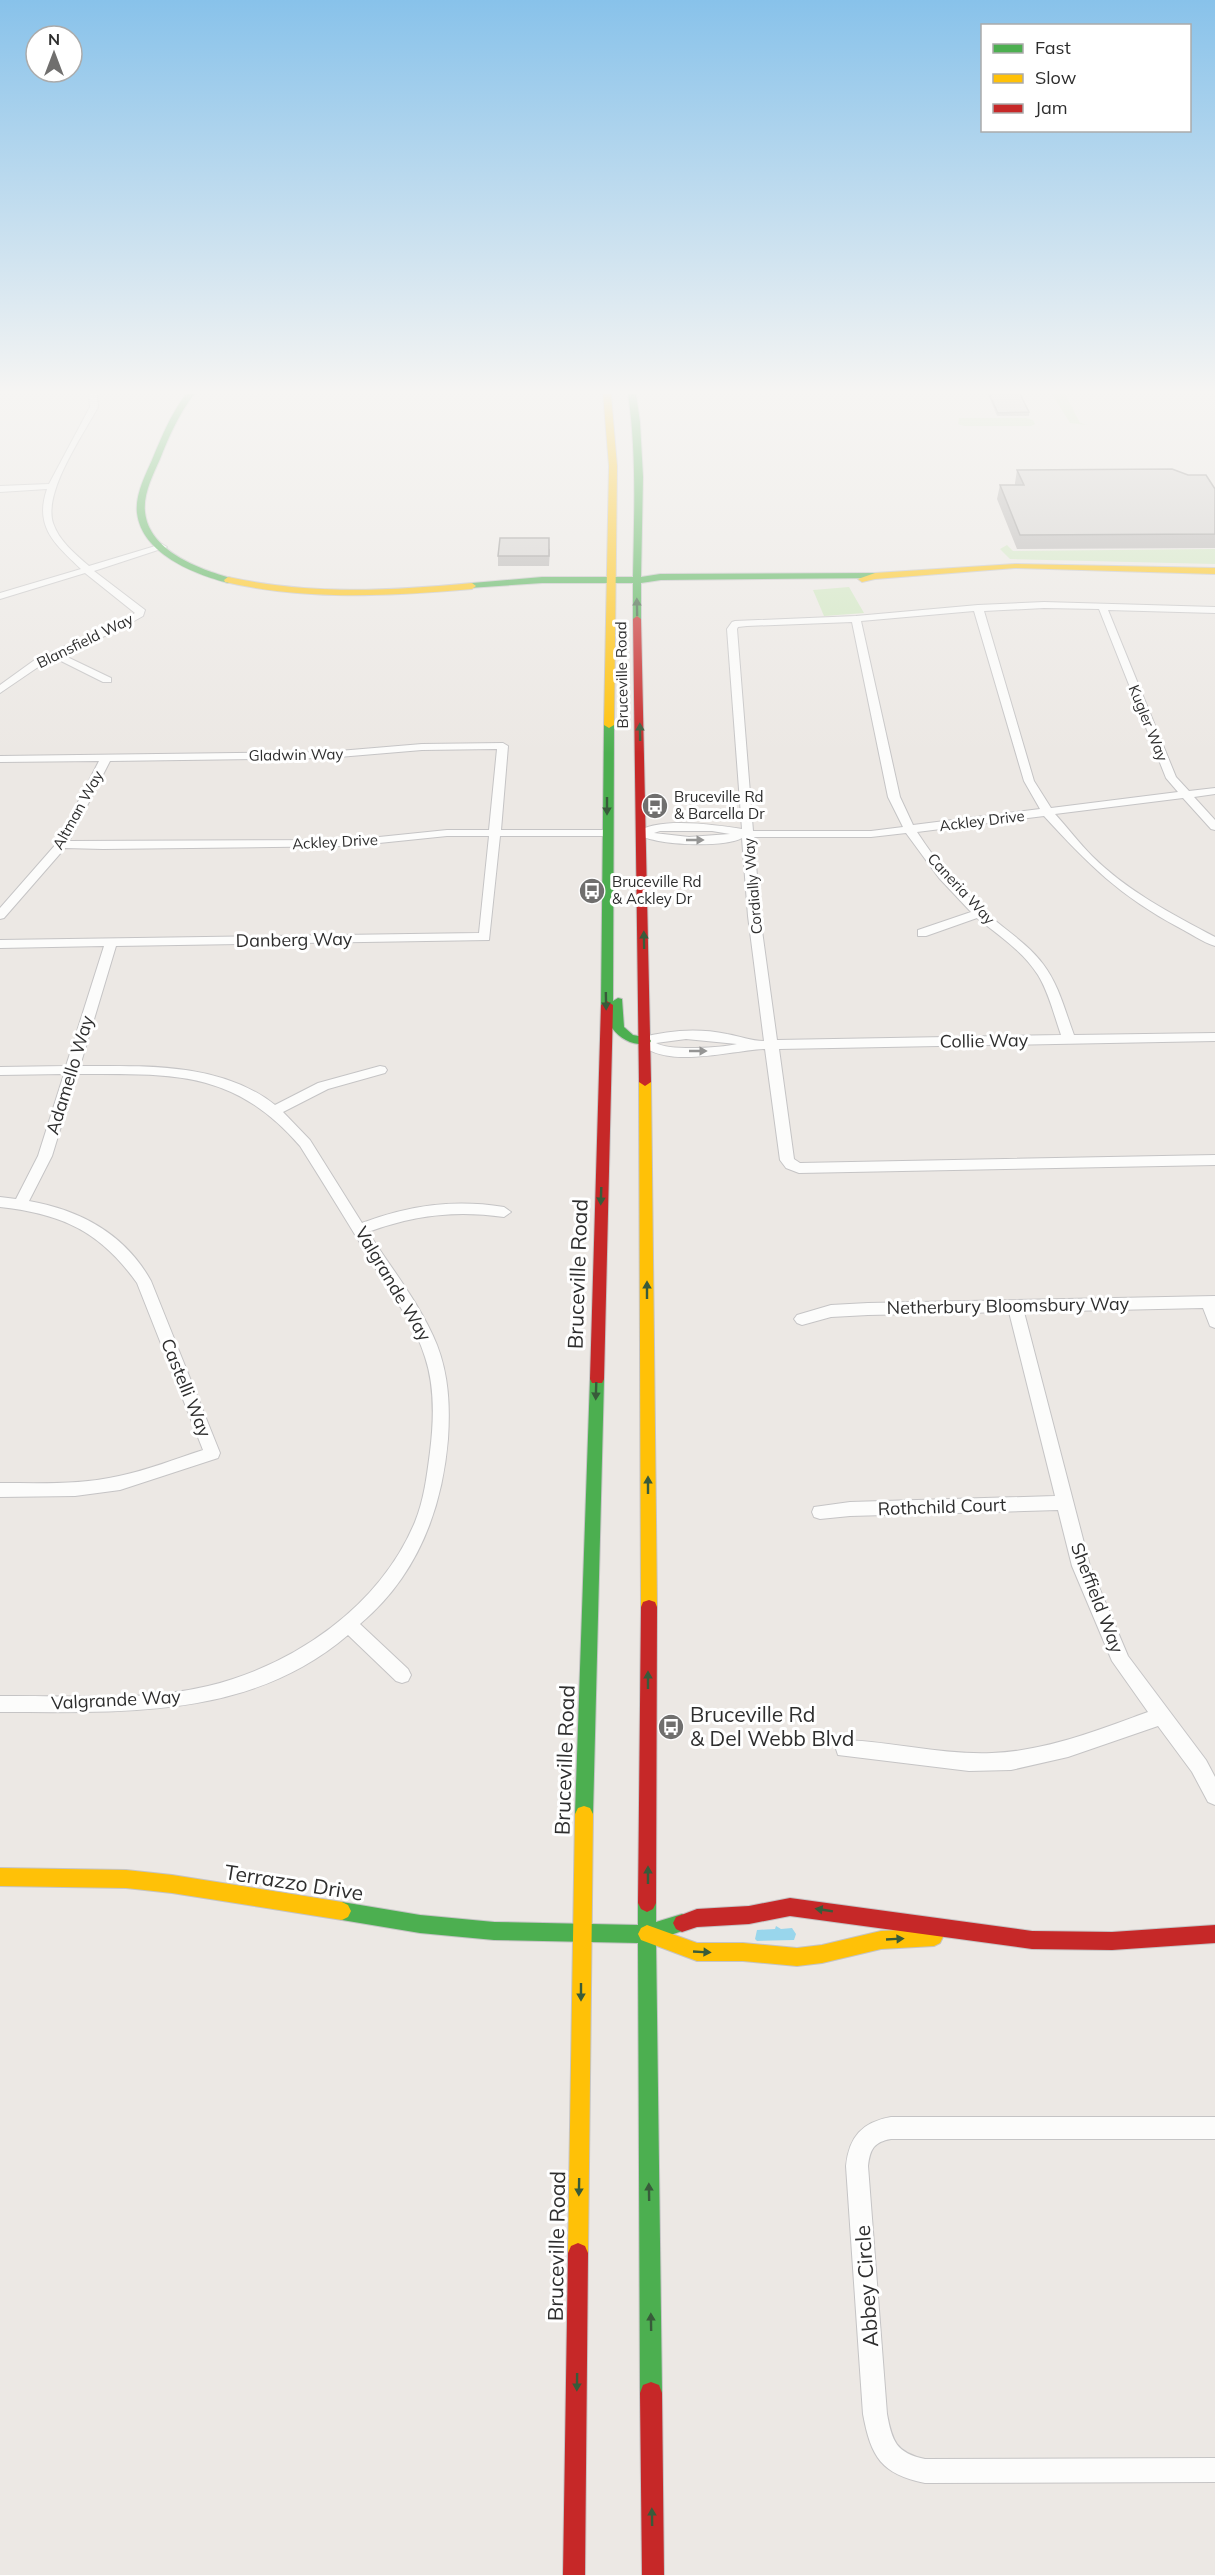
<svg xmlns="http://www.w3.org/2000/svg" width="1215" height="2575" font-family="Mulish,sans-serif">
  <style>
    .green { fill: #cee6be }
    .water { fill: #99d6ec }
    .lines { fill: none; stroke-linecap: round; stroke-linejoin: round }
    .street-casing { stroke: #c5c4c5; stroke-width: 2 }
    .fast-casing { stroke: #c5c4c5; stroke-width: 2 }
    .slow-casing { stroke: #c5c4c5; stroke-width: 2 }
    .jam-casing { stroke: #c5c4c5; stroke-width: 2 }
    .street { fill: #fcfcfb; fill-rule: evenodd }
    .fast { fill: #4caf50; fill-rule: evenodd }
    .slow { fill: #ffc107; fill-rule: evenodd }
    .jam { fill: #c62828; fill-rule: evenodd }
    .wall { fill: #b4b1af }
    .building { fill: #d1cecb; stroke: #92908e; stroke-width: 1.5 }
    .oneway { fill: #385b3a }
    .oneway2 { fill: #959594 }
    .labels { text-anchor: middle; stroke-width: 6; stroke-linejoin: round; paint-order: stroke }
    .far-street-label { font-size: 15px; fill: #2e2e2e; stroke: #fff }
    .far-poi-label { font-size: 15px; fill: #2e2e2e; stroke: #fff; text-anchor: start }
    .street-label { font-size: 18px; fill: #2e2e2e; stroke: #fff }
    .near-street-label { font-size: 21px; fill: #2e2e2e; stroke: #fff }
    .near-poi-label { font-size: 21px; fill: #2e2e2e; stroke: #fff; text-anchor: start }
  </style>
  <rect width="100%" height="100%" fill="#ece8e4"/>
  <path class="green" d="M1052,394H1065L1080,423L1088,425L1070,423Z
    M959,418H1026L1033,420L1035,424L1031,426H964L958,424Z
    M1007,545L1013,551L1215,549V564L1010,559L1000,549Z
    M849,587L864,613L824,616L813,590Z"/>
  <path class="water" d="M776,1926L781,1929L792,1928L796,1934L794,1940L757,1941L755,1939L757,1930L775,1929Z"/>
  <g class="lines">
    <g class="street-casing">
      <path id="street" d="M89,394H97L98,407C83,435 43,492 53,523C59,541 75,554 89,566L162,544L167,547L94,571L145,610L143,616L120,629L63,655L111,678V682H103L55,658L44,663L0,693V685L36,659L114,625L135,613L85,573L0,599V593L81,569C55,544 34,527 47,489L0,492V486L49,484L90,407Z
        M1044,602L1215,607V613L1108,610L1176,777L1189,791L1215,788V794L1194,797L1215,820V830L1211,829L1183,798L1055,814C1068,828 1079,843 1092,856C1127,891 1172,914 1215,937V946C1202,942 1190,933 1178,927C1120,896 1088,864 1044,816L917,832C936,861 958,889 985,912C1004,929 1027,943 1043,964C1059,985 1065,1011 1074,1035L1215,1033V1041L779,1049L794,1159L800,1163L1215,1155V1165L799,1173L786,1168L780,1160L765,1049C733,1050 662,1071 638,1041L640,1038C669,1030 698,1028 727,1034C739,1036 751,1041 764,1041L748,916L742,838C726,848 652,846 636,833C657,816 716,825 742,829L727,629L732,622L735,621L856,616L978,605ZM1044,608L1099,609L1166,778L1178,792L1051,808L1034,781L984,611ZM974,611L1024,781L1040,809L913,825L900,797L861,621ZM852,622L888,797L903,827L871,831H753L737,629L738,627L747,626ZM660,831H712L730,834L689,837L654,833ZM906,833L939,878L971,912L918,930V936H926L977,918C998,935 1023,951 1038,975C1049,993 1054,1015 1061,1035L777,1040L760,916L754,837H871ZM686,1039L737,1044C721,1048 669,1051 656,1043Z
        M503,743L508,746L501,830H607L613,833L607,836H500L489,940L116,946L80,1066C144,1066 221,1062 275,1105L318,1083L380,1066L385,1067L387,1070L385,1073L328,1089L283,1112L310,1140L362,1223C410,1205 454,1199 504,1207L511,1212L504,1217C456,1210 414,1215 368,1232C391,1268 421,1305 437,1345C449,1376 450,1407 448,1439C442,1511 416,1577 360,1624L408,1669L411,1675L408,1681L402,1683L396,1681L348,1635C249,1720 121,1712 0,1712V1696C69,1695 141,1702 208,1686C295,1665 380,1606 415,1522C424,1500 427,1475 430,1452C434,1420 435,1387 425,1357C416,1327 396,1301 379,1274C353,1231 327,1189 300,1146C233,1069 172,1074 77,1074L52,1156L29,1201C80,1210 125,1234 151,1281L220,1453L218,1458L120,1490L75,1496L0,1497V1483C40,1483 80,1485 119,1476C148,1470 175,1459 203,1450L137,1283C100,1231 62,1214 0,1207V1197L16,1199L38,1156L64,1074L0,1075V1067L66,1066L104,946L0,948V940L479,933L489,836H447L350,846L103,849L65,848L4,918L0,919V908L57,843L99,761L0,762V756L327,752L422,744ZM497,749L489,830H447L350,840L69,841L110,761L327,758L422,750Z
        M1215,1296V1328L1210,1326L1203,1308L1024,1312L1090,1566L1128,1656L1206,1760L1215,1777V1805L1208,1802L1192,1772L1158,1726L1068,1757L1011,1770L969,1771L838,1755L836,1749L838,1743L845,1740C894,1742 943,1755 992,1753C1046,1751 1098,1730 1148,1712L1112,1661L1072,1566L1058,1510L850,1516L820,1519L814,1517L812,1512L814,1507L850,1502L1055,1496L1009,1312L868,1315L831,1317L802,1325L797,1323L794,1319L797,1315L831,1305L868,1303Z
        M891,2117H1215V2139H891C874,2142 870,2149 868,2166L887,2414C892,2441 896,2453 925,2459L1215,2458V2482L925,2483C881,2474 871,2457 863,2414L846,2166C849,2137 862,2122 891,2117Z"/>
    </g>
    <g class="fast-casing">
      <path id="fast" d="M186,394H194C179,414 169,436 160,459C153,475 143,494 145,512C149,551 199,569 231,578L232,580L228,583C194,574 142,554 137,513C135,495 145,476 152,460C162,436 171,414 186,394Z
        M628,394H636L640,422L643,477L641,577L660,574L875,573L879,576L878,578L661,580L641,583V619L637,622L633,619V583H542L469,588L468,586L472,583L542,577H633C634,516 637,455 628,394Z
        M609,722L614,725L613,1001L618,998L622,999L624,1027L633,1035L649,1038L651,1041L649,1044C634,1046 621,1040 612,1028V1006L607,1009L601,1005L604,725Z
        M597,1373L602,1375L604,1379L593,1814L590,1820L584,1822L578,1820L575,1814L590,1379L592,1375Z
        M647,1894L653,1897L656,1903V1922L682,1914L688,1917L691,1923L688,1929L656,1940L662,2393L659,2401L651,2404L643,2401L640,2393L638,1943L494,1940L420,1933L342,1920L336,1917L333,1911L336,1905L342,1902L420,1915L494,1922L638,1925V1903L641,1897Z"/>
    </g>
    <g class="slow-casing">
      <path id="slow" d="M603,394H611L617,466L614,725L609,728L604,725L609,466Z
        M1015,564L1215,568V574L1015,568L875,579L862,582L858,579L875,573Z
        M228,577C310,595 389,591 472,583L476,586L472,589C389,596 307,601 225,582L224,580Z
        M645,1078L651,1082L657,1607L655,1612L649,1614L643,1612L641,1607L639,1082Z
        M584,1806L590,1808L593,1814L588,2253L585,2260L578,2263L571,2260L568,2253L575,1814L578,1808Z
        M0,1868L126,1870L172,1875L342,1902L348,1905L351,1911L348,1917L342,1920L172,1893L126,1888L0,1886Z
        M647,1925L697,1943H743L797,1948L822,1945L881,1931L934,1928L940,1931L943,1937L940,1943L934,1946L881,1949L822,1963L797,1966L743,1961H697L641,1940L638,1934L641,1928Z"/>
    </g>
    <g class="jam-casing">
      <path id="jam" d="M637,616L641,619L651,1082L645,1086L639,1082L633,619Z
        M607,1001L613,1005L604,1379L602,1383H592L590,1379L601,1005Z
        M649,1600L655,1602L657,1607L656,1903L653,1909L647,1912L641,1909L638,1903L641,1607L643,1602Z
        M790,1898L1032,1931L1112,1932L1215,1925V1943L1112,1950L1032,1949L790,1916L749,1924L697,1927L682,1932L676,1929L673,1923L676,1917L697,1909L749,1906Z
        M578,2243L585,2246L588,2253L585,2575H563L568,2253L571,2246Z
        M651,2382L659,2385L662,2393L664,2575H642L640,2393L643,2385Z"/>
    </g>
    <use href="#street" class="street"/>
    <use href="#fast" class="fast"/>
    <use href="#slow" class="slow"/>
    <use href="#jam" class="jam"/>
  </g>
  <path class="wall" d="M988,394H1020L1029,412V416H997Z
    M1017,470L1215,489V548L1017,549L997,499L1000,485H1015V483Z
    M550,549L549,566H498V556Z"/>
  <path class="building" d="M989,394H1020L1029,412L998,413Z
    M1172,469L1188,475H1206L1215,489V534L1020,535L1000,485H1024L1017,470Z
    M500,538H549V556H498Z"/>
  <defs><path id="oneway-solid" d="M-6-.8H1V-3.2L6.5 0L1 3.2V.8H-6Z" transform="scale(1.5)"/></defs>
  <g class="oneway">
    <use href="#oneway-solid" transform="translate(637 607) rotate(-91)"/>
    <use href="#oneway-solid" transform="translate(640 732) rotate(-91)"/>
    <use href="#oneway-solid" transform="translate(607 806) rotate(90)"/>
    <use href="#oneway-solid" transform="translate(644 940) rotate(-91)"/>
    <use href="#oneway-solid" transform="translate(606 1001) rotate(89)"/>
    <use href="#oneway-solid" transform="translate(601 1196) rotate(92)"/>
    <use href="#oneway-solid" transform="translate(647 1290) rotate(-90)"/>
    <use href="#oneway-solid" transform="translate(596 1391) rotate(92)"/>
    <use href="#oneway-solid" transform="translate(648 1485) rotate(-90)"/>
    <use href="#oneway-solid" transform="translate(648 1680) rotate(-90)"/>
    <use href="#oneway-solid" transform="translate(648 1875) rotate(-90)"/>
    <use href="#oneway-solid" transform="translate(824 1910) rotate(-171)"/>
    <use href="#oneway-solid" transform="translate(895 1939) rotate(-3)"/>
    <use href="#oneway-solid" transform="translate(702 1952) rotate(3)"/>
    <use href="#oneway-solid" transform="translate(581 1992) rotate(90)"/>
    <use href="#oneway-solid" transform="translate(579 2187) rotate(91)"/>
    <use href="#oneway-solid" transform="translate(649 2192) rotate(-91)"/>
    <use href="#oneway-solid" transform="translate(651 2322) rotate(-91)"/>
    <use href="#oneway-solid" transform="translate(577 2382) rotate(91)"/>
    <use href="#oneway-solid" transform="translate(652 2517) rotate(-91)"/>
  </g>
  <g class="oneway2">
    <use href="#oneway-solid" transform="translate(695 840)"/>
    <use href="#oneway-solid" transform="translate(698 1051)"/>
  </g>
  <linearGradient id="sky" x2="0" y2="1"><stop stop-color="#88c2ea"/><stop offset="0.52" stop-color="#f6f5f3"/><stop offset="1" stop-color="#f6f5f3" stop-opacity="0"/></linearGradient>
  <rect width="1215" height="754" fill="url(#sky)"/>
  <defs>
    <g id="bus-disc" transform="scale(1.35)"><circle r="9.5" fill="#706f6e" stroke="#fff"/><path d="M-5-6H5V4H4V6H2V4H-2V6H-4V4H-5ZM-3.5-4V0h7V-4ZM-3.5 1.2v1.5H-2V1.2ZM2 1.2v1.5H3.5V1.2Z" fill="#fff"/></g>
  </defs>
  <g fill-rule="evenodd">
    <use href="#bus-disc" x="655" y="806"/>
    <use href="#bus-disc" x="592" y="891"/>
    <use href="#bus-disc" x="671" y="1727"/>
  </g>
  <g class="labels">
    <g class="far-street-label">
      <text transform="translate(85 641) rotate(-26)" y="5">Blansfield Way</text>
      <text transform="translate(622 675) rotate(-91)" y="5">Bruceville Road</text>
      <text transform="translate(1148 723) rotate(68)" y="5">Kugler Way</text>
      <text transform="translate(296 755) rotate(-1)" y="5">Gladwin Way</text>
      <text transform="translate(78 810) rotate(-61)" y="5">Altman Way</text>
      <text transform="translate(982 821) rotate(-7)" y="5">Ackley Drive</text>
      <text transform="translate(335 842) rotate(-3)" y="5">Ackley Drive</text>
      <text transform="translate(753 886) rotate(-95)" y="5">Cordially Way</text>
      <text transform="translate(961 889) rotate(47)" y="5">Caneria Way</text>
    </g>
    <g class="far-poi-label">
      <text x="674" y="802">Bruceville Rd<tspan x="674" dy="17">&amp; Barcella Dr</tspan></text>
      <text x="612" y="887">Bruceville Rd<tspan x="612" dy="17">&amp; Ackley Dr</tspan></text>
    </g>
    <g class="street-label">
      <text transform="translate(294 940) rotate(-1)" y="6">Danberg Way</text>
      <text transform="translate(984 1041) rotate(-1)" y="6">Collie Way</text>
      <text transform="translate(70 1075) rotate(-73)" y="6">Adamello Way</text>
      <text transform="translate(393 1284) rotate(59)" y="6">Valgrande Way</text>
      <text transform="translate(1008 1306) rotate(-1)" y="6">Netherbury Bloomsbury Way</text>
      <text transform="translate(186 1388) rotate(68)" y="6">Castelli Way</text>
      <text transform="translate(942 1507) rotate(-2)" y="6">Rothchild Court</text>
      <text transform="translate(1097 1598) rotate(69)" y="6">Sheffield Way</text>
      <text transform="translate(116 1700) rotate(-3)" y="6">Valgrande Way</text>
    </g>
    <g class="near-street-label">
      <text transform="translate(578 1274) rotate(-88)" y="7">Bruceville Road</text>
      <text transform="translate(565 1760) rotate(-88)" y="7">Bruceville Road</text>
      <text transform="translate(294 1883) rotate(9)" y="7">Terrazzo Drive</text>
      <text transform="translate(557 2246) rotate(-89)" y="7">Bruceville Road</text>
      <text transform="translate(867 2286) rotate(-94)" y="7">Abbey Circle</text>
    </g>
    <g class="near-poi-label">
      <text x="690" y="1722">Bruceville Rd<tspan x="690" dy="24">&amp; Del Webb Blvd</tspan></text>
    </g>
  </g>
  <rect x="981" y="24" width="210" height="108" fill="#ffffff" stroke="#ababab" stroke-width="1.5"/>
  <rect x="993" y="44" width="30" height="9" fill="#4caf50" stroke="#ababab" stroke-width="1.5"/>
  <text x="1035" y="54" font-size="18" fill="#2e2e2e">Fast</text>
  <rect x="993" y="74" width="30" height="9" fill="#ffc107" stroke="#ababab" stroke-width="1.5"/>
  <text x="1035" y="84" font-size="18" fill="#2e2e2e">Slow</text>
  <rect x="993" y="104" width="30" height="9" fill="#c62828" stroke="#ababab" stroke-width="1.5"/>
  <text x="1035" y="114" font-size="18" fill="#2e2e2e">Jam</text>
  <g transform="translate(54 54)"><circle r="28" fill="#ffffff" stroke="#ababab" stroke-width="1.5"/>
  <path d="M0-4.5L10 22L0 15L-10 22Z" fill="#706f6e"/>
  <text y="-9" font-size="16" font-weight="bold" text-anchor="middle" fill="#2e2e2e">N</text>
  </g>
</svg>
